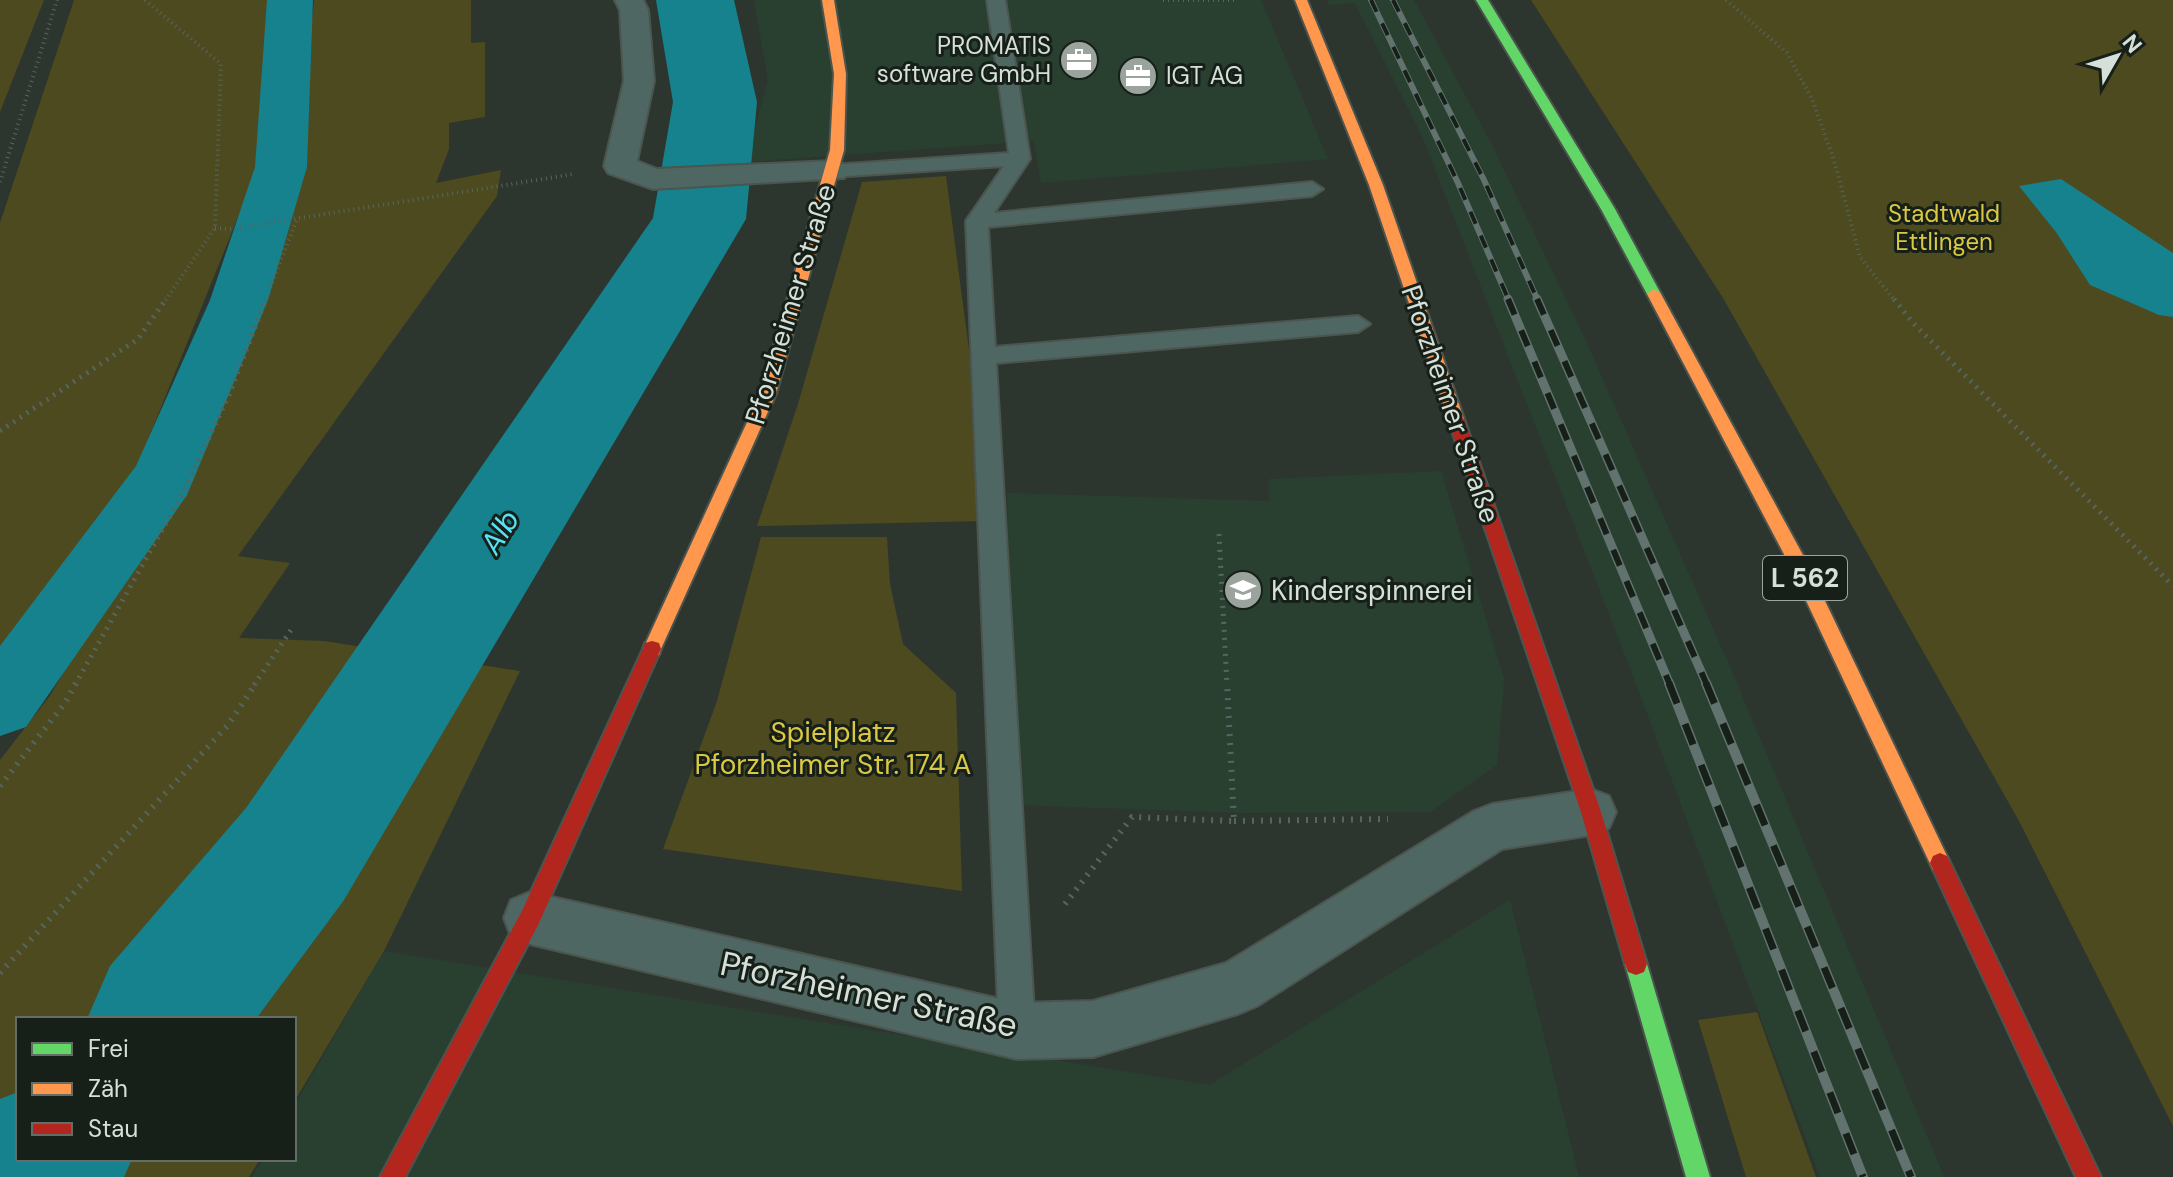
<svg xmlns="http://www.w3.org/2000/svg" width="2173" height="1177" font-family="'DM Sans',sans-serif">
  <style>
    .built { fill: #294031 }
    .green { fill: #4e4a1f }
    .water { fill: #16828e }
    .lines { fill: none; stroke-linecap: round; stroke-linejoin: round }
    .canal { fill: #16828e; fill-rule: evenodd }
    .river { fill: #16828e; fill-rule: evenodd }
    .lane-casing { stroke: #4b544e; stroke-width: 4 }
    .street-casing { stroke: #4b544e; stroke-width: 4 }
    .fast-casing { stroke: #4b544e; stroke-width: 4 }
    .slow-casing { stroke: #4b544e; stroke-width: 4 }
    .jam-casing { stroke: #4b544e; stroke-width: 4 }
    .path-far2 { stroke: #556662; stroke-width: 4; stroke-dasharray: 1 4; stroke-linecap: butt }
    .path-far1 { stroke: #556662; stroke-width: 5; stroke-dasharray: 2 6; stroke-linecap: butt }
    .path { stroke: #556662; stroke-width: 6; stroke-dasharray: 2 7; stroke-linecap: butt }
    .lane { fill: #4e6762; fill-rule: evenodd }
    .street { fill: #4e6762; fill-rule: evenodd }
    .fast { fill: #63d668; fill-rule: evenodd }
    .slow { fill: #ff974d; fill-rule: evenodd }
    .jam { fill: #b3261e; fill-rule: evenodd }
    .rail-far2-casing { stroke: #62726e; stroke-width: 6 }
    .rail-far1-casing { stroke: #62726e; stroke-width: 9 }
    .rail-casing { stroke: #62726e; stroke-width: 10 }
    .rail-far2 { stroke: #171f19; stroke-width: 4; stroke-dasharray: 13; stroke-linecap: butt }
    .rail-far1 { stroke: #171f19; stroke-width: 6; stroke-dasharray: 17; stroke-linecap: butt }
    .rail { stroke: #171f19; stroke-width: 7; stroke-dasharray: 22; stroke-linecap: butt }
    .labels { text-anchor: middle; stroke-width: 6; stroke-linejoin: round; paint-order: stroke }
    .far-poi-label { font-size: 24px; fill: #d5e0d8; stroke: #171f19; text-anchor: end }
    .far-park-label { font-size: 24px; fill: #dac843; stroke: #171f19 }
    .shield { fill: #171f19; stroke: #9ca69f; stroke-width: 2 }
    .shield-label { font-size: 26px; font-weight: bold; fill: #d5e0d8 }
    .street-label { font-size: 28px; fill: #d5e0d8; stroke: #171f19 }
    .poi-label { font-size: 28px; fill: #d5e0d8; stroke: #171f19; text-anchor: start }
    .park-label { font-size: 28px; fill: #dac843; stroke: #171f19 }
    .water-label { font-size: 30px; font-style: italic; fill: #59e2f5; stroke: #171f19 }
    .near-street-label { font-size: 34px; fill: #d5e0d8; stroke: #171f19 }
  </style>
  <rect width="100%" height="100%" fill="#2c362f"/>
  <path class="built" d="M754,0H1261L1328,159L1041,183L1034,141L746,162L768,80Z
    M1327,0H1414L1492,145L1585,339L1731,669L1944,1177H1820L1632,673L1423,138L1355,3L1329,5Z
    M1441,471L1504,679L1497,765L1430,812L1244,813L1016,805L1007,493L1269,501V479Z
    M1510,900L1579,1177H252L263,1159H294V1106L384,951L1209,1085Z"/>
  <path class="green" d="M0,0H44L0,112Z
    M74,0H272L255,175L130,484L0,651V223Z
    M314,0H471V43L485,42V117L449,123V149L436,183L501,170L497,196L238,556L290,563L239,638L324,641L520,671L384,951L294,1102V1019H18V1159H260L249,1177H0V760L49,697L158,515L234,361L295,193Z
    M1531,0H2173V1126L2019,821L1723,298Z
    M946,176L978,418L984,521L757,526L798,404L862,182Z
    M761,537H887L890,584L903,644L956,693L962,891L663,849L717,701Z
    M1757,1012L1816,1177H1746L1698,1020Z"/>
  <path class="water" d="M2061,179L2173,253V317L2159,315L2090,285L2056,232L2019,186Z"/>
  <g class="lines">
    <path class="canal" d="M267,0H313L307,167L268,300L187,495L26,727L0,736V646L136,466L210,300L255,167Z"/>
    <path class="river" d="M656,0H734L757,102L746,219L344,900L256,1019H87L110,966L246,808L653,218L673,102Z
      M18,1092V1159H132L124,1177H0V1099Z"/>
    <g class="lane-casing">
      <path id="lane" d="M987,0H1005L1030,159L994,213L1312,182L1323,189L1312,196L988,227L995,347L1358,316L1370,324L1358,332L996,363L1035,1031L1030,1044L1017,1049L1004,1044L999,1031L966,221L1004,166L832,177L822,171L832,165L1009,153Z"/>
    </g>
    <g class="street-casing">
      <path id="street" d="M615,0H643L648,10L654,81L637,161L657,169L832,161L844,164L848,171L844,178L653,189L608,173L604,166L624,81L620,10Z
        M1591,789L1609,796L1616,812L1609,828L1591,835L1502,849L1257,1006L1238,1014L1093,1057L1017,1059L530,944L511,936L504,918L511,900L530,892L1017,1003L1093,1001L1226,963L1474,811L1492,804Z"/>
    </g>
    <g class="fast-casing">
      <path id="fast" d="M1476,0H1488L1615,209L1661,294L1659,297H1649L1647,294L1601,209Z
        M1636,953L1644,956L1647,964L1710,1177H1686L1625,964L1628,956Z"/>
    </g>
    <g class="slow-casing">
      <path id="slow" d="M822,0H834L846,74L844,150L776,394L661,649L659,655L652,657L645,655L643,649L760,394L830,150L834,74Z
        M1295,0H1307L1383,185L1464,419L1462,423L1456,425L1448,419L1369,185Z
        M1654,289L1661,294L1804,557L1947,856L1950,863L1947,870L1940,873L1933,870L1786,558L1647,294Z"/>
    </g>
    <g class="jam-casing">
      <path id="jam" d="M1456,413L1464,419L1601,812L1647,964L1644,972L1636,975L1628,972L1625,964L1581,812L1448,419Z
        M652,641L659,643L661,649L538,925L405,1177H380L522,911L643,649L645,643Z
        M1940,853L1947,856L2101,1177H2076L1930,863L1933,856Z"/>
    </g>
    <path class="path-far2" d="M145,0L221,64L215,228L165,301
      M1163,0H1237
      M1726,0L1787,53L1812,99L1834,160L1860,257L1895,301
      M0,182L57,0
      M215,228L232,229L574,174
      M265,301L297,219"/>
    <path class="path-far1" d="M1894,299L1913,323L2173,586
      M0,431L138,339L166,299
      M1219,534L1227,685
      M75,685L183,493L229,395L266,299
      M254,685L291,630"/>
    <path class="path" d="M0,786L65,703L76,683
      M1234,821L1388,819
      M1065,904L1132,817L1234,821L1227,683
      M0,973L228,725L256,683"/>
    <use href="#lane" class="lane"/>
    <use href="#street" class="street"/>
    <use href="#fast" class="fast"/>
    <use href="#slow" class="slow"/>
    <use href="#jam" class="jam"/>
    <g class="rail-far2-casing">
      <path id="rail-far2" d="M1371,0L1458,183L1509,301
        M1393,0L1484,180L1538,301"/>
    </g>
    <g class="rail-far1-casing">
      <path id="rail-far1" d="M1508,299L1670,685
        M1537,299L1707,685"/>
    </g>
    <g class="rail-casing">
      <path id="rail" d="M1669,683L1863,1177
        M1706,683L1911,1177"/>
    </g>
    <use href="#rail-far2" class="rail-far2"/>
    <use href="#rail-far1" class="rail-far1"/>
    <use href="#rail" class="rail"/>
  </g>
  <defs>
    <g id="office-disc" transform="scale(2)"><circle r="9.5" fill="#9aa49d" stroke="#171f19"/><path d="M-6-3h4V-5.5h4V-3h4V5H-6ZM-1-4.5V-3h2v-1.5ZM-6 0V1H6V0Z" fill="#fff"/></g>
    <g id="school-disc" transform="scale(2)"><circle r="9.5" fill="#9aa49d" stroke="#171f19"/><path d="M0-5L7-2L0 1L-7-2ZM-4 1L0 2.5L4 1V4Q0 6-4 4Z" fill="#fff"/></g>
  </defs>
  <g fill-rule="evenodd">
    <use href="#office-disc" x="1079" y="60"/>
    <use href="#office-disc" x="1138" y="76"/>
    <use href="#school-disc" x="1243" y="590"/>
  </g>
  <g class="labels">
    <g class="far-poi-label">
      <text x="1051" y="54">PROMATIS<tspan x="1051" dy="28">software GmbH</tspan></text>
      <text x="1166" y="84" text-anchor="start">IGT AG</text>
    </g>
    <g class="far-park-label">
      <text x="1944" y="222">Stadtwald<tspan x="1944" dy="28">Ettlingen</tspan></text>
    </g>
    <rect class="shield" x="1763" y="556" width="84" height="44" rx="6"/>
    <g class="shield-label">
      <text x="1805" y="587">L 562</text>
    </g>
    <g class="street-label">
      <text transform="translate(790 304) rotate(-73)" y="10">Pforzheimer Straße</text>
      <text transform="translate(1451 404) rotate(71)" y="10">Pforzheimer Straße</text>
    </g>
    <g class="poi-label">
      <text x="1271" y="600">Kinderspinnerei</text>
    </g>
    <g class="park-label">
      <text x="833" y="742">Spielplatz<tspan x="833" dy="32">Pforzheimer Str. 174 A</tspan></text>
    </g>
    <g class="water-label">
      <text transform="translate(500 532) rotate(-58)" y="10">Alb</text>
    </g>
    <g class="near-street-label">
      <text transform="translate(869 994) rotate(12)" y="12">Pforzheimer Straße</text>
    </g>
  </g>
  <rect x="16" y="1017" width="280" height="144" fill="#171f19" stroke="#636c65" stroke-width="2"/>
  <rect x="32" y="1043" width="40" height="12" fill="#63d668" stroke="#636c65" stroke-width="2"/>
  <text x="88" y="1057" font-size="24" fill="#d5e0d8">Frei</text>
  <rect x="32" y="1083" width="40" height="12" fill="#ff974d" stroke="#636c65" stroke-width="2"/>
  <text x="88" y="1097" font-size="24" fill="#d5e0d8">Zäh</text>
  <rect x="32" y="1123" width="40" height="12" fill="#b3261e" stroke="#636c65" stroke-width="2"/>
  <text x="88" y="1137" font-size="24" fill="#d5e0d8">Stau</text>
  <g transform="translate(2117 56) rotate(51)" stroke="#171f19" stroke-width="6" paint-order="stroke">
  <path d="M0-6L14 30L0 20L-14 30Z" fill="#d5e0d8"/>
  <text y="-12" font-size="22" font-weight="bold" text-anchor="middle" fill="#d5e0d8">N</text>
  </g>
</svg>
